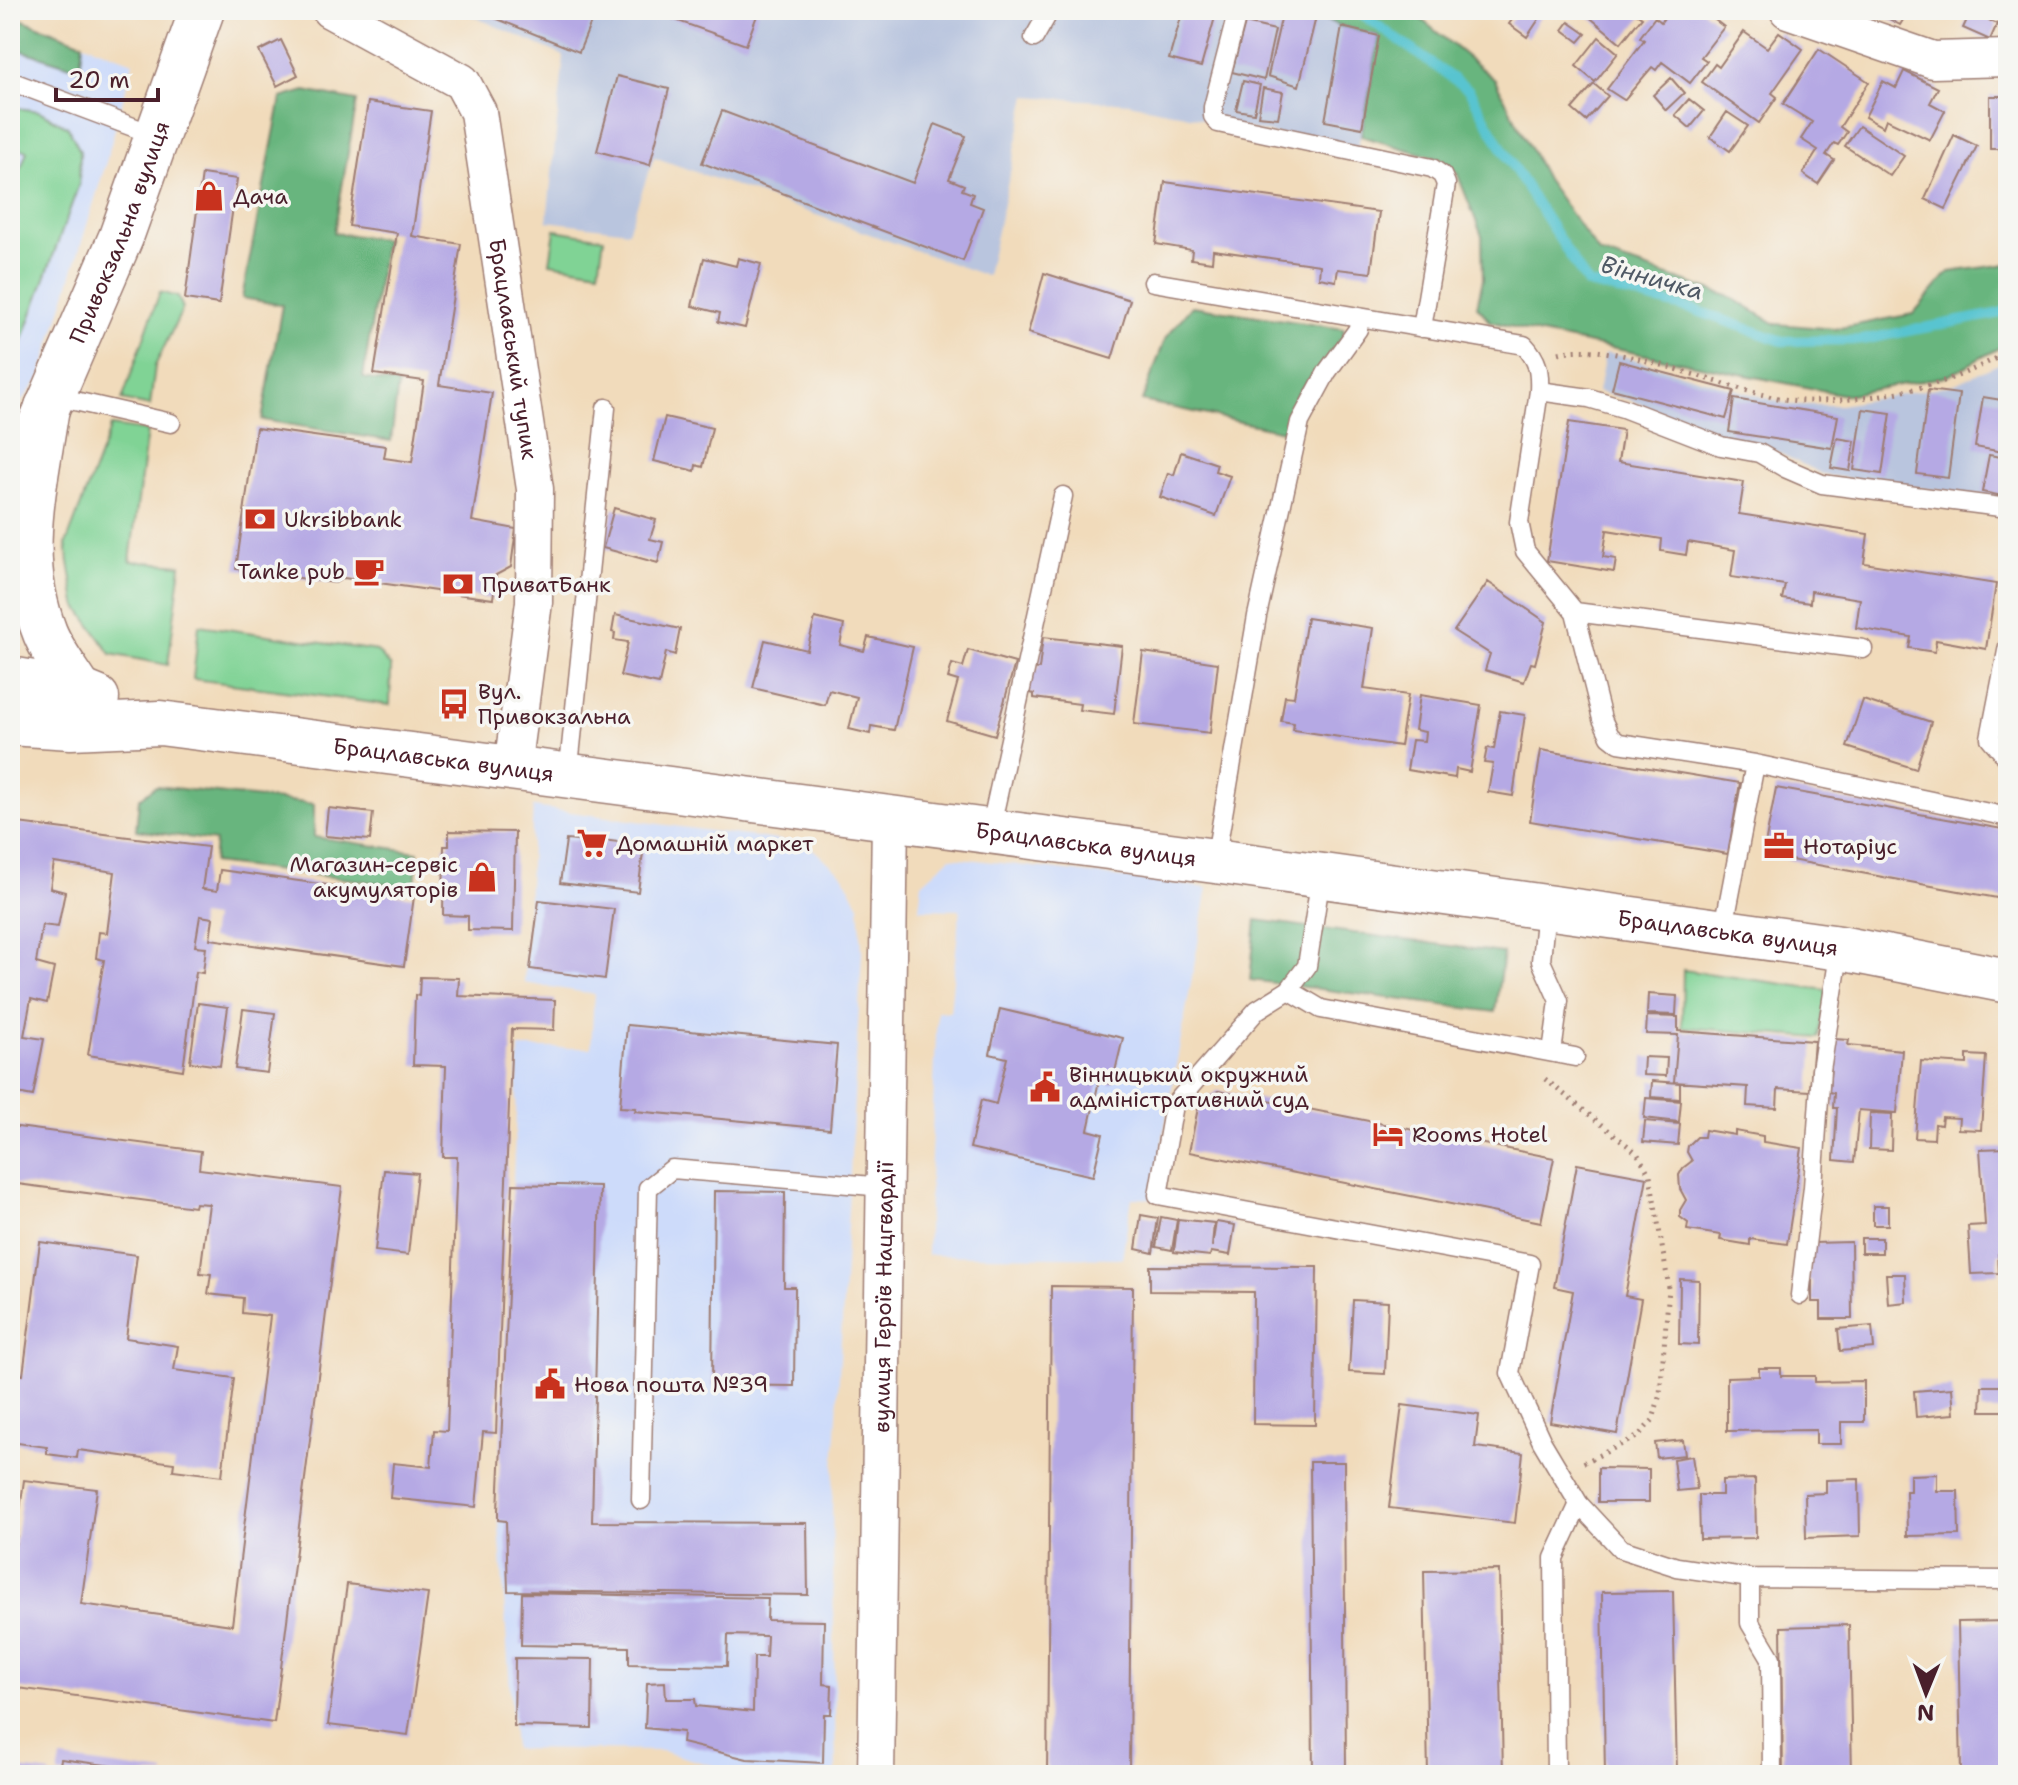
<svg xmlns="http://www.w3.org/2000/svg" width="2018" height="1785" font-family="'Shantell Sans',sans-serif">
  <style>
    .built { fill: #cddbfa }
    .industrial { fill: #b9c5de }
    .green { fill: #80d395; stroke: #657960; stroke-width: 2 }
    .forest { fill: #68b57e; stroke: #596a54; stroke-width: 2 }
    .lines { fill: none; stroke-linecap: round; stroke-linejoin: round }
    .stream { stroke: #58c4d0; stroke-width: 10 }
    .building { fill: #b5a9e4 }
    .service-casing { stroke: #9e7d73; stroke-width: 21 }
    .minor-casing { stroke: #9e7d73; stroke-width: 39 }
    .tertiary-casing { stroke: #9e7d73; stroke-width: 47 }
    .primary-casing { stroke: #9e7d73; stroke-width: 47 }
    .path { stroke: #9e7d73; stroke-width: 5; stroke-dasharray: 2 6; stroke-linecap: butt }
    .service { stroke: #fff; stroke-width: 18 }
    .minor { stroke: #fff; stroke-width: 36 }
    .tertiary { stroke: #fff; stroke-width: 44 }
    .primary { stroke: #fff; stroke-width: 44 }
    .labels { text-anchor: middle; stroke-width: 7; stroke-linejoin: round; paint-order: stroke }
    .poi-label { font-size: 22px; fill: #4a1f2b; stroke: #f6f6f2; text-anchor: start }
    .street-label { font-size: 22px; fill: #4a1f2b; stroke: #f6f6f2 }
    .water-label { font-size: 24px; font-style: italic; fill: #4f5965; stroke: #f6f6f2 }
  </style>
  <rect width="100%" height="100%" fill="#f6f6f2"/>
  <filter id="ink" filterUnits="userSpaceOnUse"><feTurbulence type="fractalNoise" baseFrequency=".0125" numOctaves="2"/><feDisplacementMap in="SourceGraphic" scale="16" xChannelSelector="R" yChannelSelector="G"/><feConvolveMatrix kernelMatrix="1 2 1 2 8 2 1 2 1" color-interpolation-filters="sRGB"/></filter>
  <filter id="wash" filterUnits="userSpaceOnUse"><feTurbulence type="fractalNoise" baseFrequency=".006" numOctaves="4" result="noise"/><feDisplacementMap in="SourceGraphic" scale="32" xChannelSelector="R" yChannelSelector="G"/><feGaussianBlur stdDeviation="1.8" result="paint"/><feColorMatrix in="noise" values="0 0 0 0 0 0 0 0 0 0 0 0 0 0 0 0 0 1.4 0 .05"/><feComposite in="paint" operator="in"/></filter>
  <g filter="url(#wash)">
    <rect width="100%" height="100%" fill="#f1dbbb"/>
    <path class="built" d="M83,43L133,62L105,166L40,379L10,415V47L80,69Z
      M533,807L807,844L843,875L859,905L862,952L832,1506L836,1775H745L662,1751L514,1749L498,1510L519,1048H591L594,994L524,983Z
      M951,857L1208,888L1152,1199L1132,1198L1122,1258L927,1255L937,1011L950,1012L960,910L919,909L922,883Z"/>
    <path class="industrial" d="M459,10H1306L1342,27L1379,36L1357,152L1129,103L1027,96L987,276L654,157L628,231L547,221L564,56Z
      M1605,353L1622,356L1789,405H1841L1919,391L1954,384L2003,362L2008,363V500L1824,475L1761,444L1721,436L1630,400L1598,392Z"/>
    <path class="green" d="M10,107L39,111L68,127L80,151L79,184L14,364L10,368V198L27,151L10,145Z
      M555,230L604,238L599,271L550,263Z
      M160,292L178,297L183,308L155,366L150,406L122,400Z
      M111,426L147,431L130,561L181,565L168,665L111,654L76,604L66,544Z
      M199,625L377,651L391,667L390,705L193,679Z
      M1683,970L1827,990L1819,1038L1682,1027Z"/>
    <path class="forest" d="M1306,10H1410L1495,80L1546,179L1599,253L1728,296L1776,324L1835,329L1913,314L1949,272L2008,264V343L1948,376L1845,395L1536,333L1490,321L1477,306L1483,279L1482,236L1457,173L1443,160L1361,136L1379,36L1342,27Z
      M10,15L83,43L80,69L10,47Z
      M305,91L357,101L334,233L385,239L363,378L398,384L391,441L262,420L282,305L242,298L281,98Z
      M1192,306L1344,329L1343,337L1296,396L1283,431L1142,401L1166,337Z
      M156,786L314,804V837L418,852L415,887L213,863L215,841L136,830L139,799Z
      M1256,920L1503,953L1495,1012L1250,980Z"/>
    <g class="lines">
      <path class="stream" d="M1361,10L1363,15L1469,90L1509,160L1588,284L1695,310L1782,341L1862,340L2001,313L2008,309"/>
    </g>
    <g id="blocks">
      <path class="building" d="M475,10H596L579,52Z
        M663,10H759L746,45L661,15Z
        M1183,10H1217L1201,67L1169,59Z
        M1283,10H1294L1316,17L1299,86L1268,76Z
        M1519,10H1545L1527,37L1509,24Z
        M1581,10H1638L1636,13L1642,17L1621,43Z
        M1670,10H1702L1724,27L1701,57L1707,61L1690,83L1662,62L1656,70L1652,67L1624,100L1607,89L1644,40L1640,37L1655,17L1661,22Z
        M1873,10H1909L1900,25Z
        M1971,11L1997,24L1990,40L1963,28Z
        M1569,22L1586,34L1579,42L1563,30Z
        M1245,23L1275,30L1264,80L1232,72Z
        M1342,27L1379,36L1362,128L1325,121Z
        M1744,32L1767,48L1779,32L1803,49L1772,93L1777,97L1759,123L1702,82L1715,64L1719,67Z
        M1599,37L1618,53L1595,82L1576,66Z
        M281,40L298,75L277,86L259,51Z
        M1819,49L1869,82L1840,127L1847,132L1838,145L1834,143L1826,155L1834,160L1818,184L1803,174L1818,150L1801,139L1812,122L1783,104Z
        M1904,71L1938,88L1930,103L1945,111L1930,140L1886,119L1883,127L1865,117L1883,81L1896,88Z
        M617,76L669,89L650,165L597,151Z
        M1671,78L1684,93L1666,110L1653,95Z
        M1243,81L1260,85L1254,113L1236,110Z
        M1594,84L1608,96L1586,121L1572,109Z
        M1263,88L1283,92L1278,118L1258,116Z
        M1990,96H2008V149H1990Z
        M1689,99L1704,111L1690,128L1675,115Z
        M368,102L431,111L412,236L461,244L439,385L492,393L472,521L516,529L511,567L496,575L493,599L344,578L335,583L236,569L256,428L386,446L384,458L412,462L424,381L374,374L397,233L349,226Z
        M722,111L913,183L935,124L966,136L949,179L964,185L962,190L973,194L970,203L983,208L963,261L702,163Z
        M1727,112L1748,126L1730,151L1710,137Z
        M1859,126L1904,156L1890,176L1845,146Z
        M1954,135L1977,146L1946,209L1925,199Z
        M202,174L237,179L219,304L185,299Z
        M1165,182L1379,212L1371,273L1338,269L1336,281L1319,278L1320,265L1213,250L1212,262L1191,259L1192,250L1156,244Z
        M704,258L736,266L738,258L761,264L745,328L718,322L720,313L692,306Z
        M1044,273L1130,300L1112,359L1028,333Z
        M1619,361L1734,391L1726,419L1612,389Z
        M2006,367H2008V388L2003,387Z
        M1928,390L1959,394L1948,478L1917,474Z
        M1983,397L2008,401V453L1975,447Z
        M1734,399L1838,416L1832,448L1729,432Z
        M1863,409L1891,413L1882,474L1854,470Z
        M665,417L712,428L703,467L696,465L695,471L654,461Z
        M1569,422L1623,430L1618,462L1744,482L1739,514L1868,534L1864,563L1996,584L1986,649L1936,640L1935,652L1909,648L1911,637L1856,628L1860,599L1811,591L1810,603L1782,599L1785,585L1731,577L1735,550L1688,542L1686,555L1661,551L1662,539L1607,530L1603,557L1616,559L1614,572L1547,561Z
        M1837,438L1855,441L1850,471L1831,468Z
        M1181,452L1217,464L1215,471L1230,476L1216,516L1160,497L1168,473L1174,475Z
        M1989,455L2008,458V497L1982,492Z
        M614,508L656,520L650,539L663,542L658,563L603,548Z
        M1488,582L1546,622L1535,664L1531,663L1524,682L1485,670L1490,654L1454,631Z
        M615,615L680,629L675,655L666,652L659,684L620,676L628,642L614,640L615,633L612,632Z
        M815,618L844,625L840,645L864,651L868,637L913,647L894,730L871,726L870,734L849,729L857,697L829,690L825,705L753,688L765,640L807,650Z
        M1307,618L1373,628L1364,689L1408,695L1400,746L1293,730L1294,723L1281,721L1285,696L1294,697Z
        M1043,637L1122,646L1114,714L1079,710L1080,704L1034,698V694L1027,692L1030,668L1039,669Z
        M968,650L1015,663L995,735L947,721L958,681L948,678L952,664L963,667Z
        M1143,652L1218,663L1210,733L1134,724Z
        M1420,695L1481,705L1470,772L1456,769L1455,778L1407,770L1412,740L1424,741L1425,732L1415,730Z
        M1863,700L1931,722L1916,769L1847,747Z
        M1500,711L1525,715L1513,796L1488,792L1493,764L1484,763L1487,748L1494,749Z
        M1541,750L1740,783L1728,854L1530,821Z
        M1776,788L2008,830V900L1763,855Z
        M328,808L373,813L370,840L325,836Z
        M10,822L208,847L202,889L217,891L220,870L414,897L404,966L210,939L213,918L200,916L195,946L206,947L203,973L196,972L183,1070L88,1055L104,960L96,958L99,932L107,933L115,872L54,863L50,888L65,892L58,927L42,925L36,963L54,968L47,1003L31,999L24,1036L44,1039L33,1096L17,1093L15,1104H10Z
        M449,831L515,832L513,931L468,930V916L443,915L444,846H449Z
        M577,837L644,845L638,892L560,883L566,840L577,841Z
        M539,900L614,909L605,979L530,969Z
        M420,977L459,978L458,996L555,1000L554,1030L512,1029L496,1433L483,1432L476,1507L390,1498L393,1463L431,1467L434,1430L447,1431L457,1157H443L446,1066L413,1065L415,995L419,996Z
        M1648,994L1677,996L1676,1015L1647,1014Z
        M198,1003L228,1007L220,1066L190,1062Z
        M243,1009L275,1013L267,1073L235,1069Z
        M1000,1009L1123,1038L1112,1084L1099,1081L1088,1130L1103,1134L1093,1176L970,1148L981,1100L996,1104L1007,1058L990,1054Z
        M1647,1016L1678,1017V1031L1814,1041L1810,1091L1778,1089L1777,1108L1747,1106L1748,1087L1674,1082L1678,1035L1646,1034Z
        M627,1025L837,1045L830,1129L635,1111L636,1108L620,1107Z
        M1833,1039L1849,1040L1848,1045L1902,1050L1897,1113L1859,1110L1854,1162L1834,1160L1837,1108H1833L1834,1093L1829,1092Z
        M1967,1055L1986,1056L1981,1130L1958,1129L1959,1118L1942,1117L1941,1125L1935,1124L1934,1139L1915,1138L1921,1061L1967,1064Z
        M1644,1057L1667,1058L1666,1076L1643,1075Z
        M1652,1081L1680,1083V1099L1651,1097Z
        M1218,1091L1554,1158L1541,1222L1189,1152L1199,1103Z
        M1646,1098L1681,1101L1679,1122L1644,1118Z
        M1870,1113L1892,1114L1891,1150L1869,1149Z
        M1645,1121L1680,1124L1678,1145L1643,1142Z
        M10,1126L201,1151L199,1169L342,1187L274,1723L10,1687V1583L24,1480L97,1489L81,1604L232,1625L270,1316L242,1313L243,1298L208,1294L211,1274L200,1273L209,1204L195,1203L194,1207L10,1183Z
        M1705,1130L1735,1135V1131L1763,1136V1142L1802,1148L1787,1244L1750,1239V1245L1720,1240L1721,1235L1687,1230L1688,1223L1680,1217V1210L1686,1200L1680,1189L1679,1175L1683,1168L1692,1161L1687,1152L1688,1146L1697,1137H1704Z
        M2008,1148V1253L1998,1254L1999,1273L1971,1274L1968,1226L1985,1225L1980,1149Z
        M1577,1164L1647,1177L1625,1296L1641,1299L1617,1434L1550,1422L1573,1291L1554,1287Z
        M384,1170L417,1173L408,1255L375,1251Z
        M513,1184L600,1186L592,1522L807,1523L808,1595L508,1591L506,1521L498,1520V1510Z
        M714,1191L785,1192L784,1287H795L794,1386L712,1385Z
        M1873,1206H1888V1225H1873Z
        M1141,1215L1158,1218L1153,1253L1136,1249Z
        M1161,1217L1177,1220L1172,1250L1156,1247Z
        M1178,1219L1214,1223L1212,1247L1216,1222L1235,1225L1230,1255L1211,1252L1210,1256L1174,1252Z
        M1861,1238H1882V1253H1861Z
        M40,1242L137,1255L126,1338L178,1346L174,1370L234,1378L222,1476L173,1470L174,1463L78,1450L77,1458L47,1454V1447L10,1442V1373L23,1375Z
        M1851,1242L1852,1319H1821V1302H1812V1281H1808L1813,1243Z
        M1150,1266L1317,1267L1315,1425L1253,1424L1254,1292L1150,1291Z
        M1886,1274H1905L1906,1302L1888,1304Z
        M1680,1279L1699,1280L1698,1345L1679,1344Z
        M1051,1286L1133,1287L1129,1775H1047Z
        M1353,1300L1388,1302L1385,1374L1349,1372Z
        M1872,1326L1874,1348L1840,1351L1838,1329Z
        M1759,1368H1781V1376H1815V1382L1864,1381V1422H1841V1444H1816V1430L1727,1431V1377L1759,1376Z
        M1982,1386H2008V1411H1981Z
        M1952,1388L1954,1414L1916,1417L1914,1391Z
        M1402,1405L1479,1415L1475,1447L1523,1453L1515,1523L1389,1508Z
        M1683,1440L1685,1455L1657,1458L1655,1443Z
        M1692,1456L1697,1489L1677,1491L1673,1459Z
        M1310,1462H1344L1346,1775H1313Z
        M1598,1468L1649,1469V1502H1598Z
        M1937,1474V1491H1958L1959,1535L1907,1536L1906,1491H1910V1475Z
        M1755,1479L1756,1538L1700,1539L1699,1495H1722V1480Z
        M1859,1479L1860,1536L1806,1538L1805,1494L1826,1493V1480Z
        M2002,1489H2008V1536H2003Z
        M1499,1570L1503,1775H1428L1424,1571Z
        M347,1584L428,1594L408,1735L328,1725Z
        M1673,1591L1677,1775H1605L1602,1592Z
        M522,1593L768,1598L767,1620L824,1621L823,1684L832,1685L831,1714H824L823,1763L747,1759L682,1743L683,1732L645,1728L647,1683L665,1682L666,1699H695L696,1706L753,1712L754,1657H766L767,1636L728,1635L727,1666L629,1664V1647L521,1645Z
        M2008,1621V1772L1961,1773L1958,1622Z
        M1849,1625L1852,1775H1783L1781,1627Z
        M515,1658L593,1659L592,1728L514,1726Z
        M61,1759L165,1773V1775H58Z
        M10,1768L50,1773V1775H10Z"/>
    </g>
  </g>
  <g filter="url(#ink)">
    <use href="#blocks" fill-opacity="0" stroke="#9e7d73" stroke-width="2"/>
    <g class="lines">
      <g class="service-casing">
        <path id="service" d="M1238,10L1213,107V116L1218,123L1432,168L1442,175L1446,184L1422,328
          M1034,38L1050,10
          M10,81L157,136
          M1153,282L1359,317L1358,329L1327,372L1300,422L1257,616L1215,861
          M1359,317L1524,345C1538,360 1540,371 1539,391
          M53,396L171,423
          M1575,612L1602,719L1610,736L1619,743L1755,764L2008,817
          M2008,646L1990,738L2008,759
          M1863,649L1575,612L1525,551L1519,522L1539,391L1589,398L1623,408L1721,446L1759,453L1785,468L1822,484L2008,508
          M568,776L606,408
          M990,831L1063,496
          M1321,876L1307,966L1289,990L1257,1010L1174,1105L1158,1195L1530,1264L1510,1373L1542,1442L1579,1504L1621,1549L1677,1567L1750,1578L2008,1580
          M1546,908L1541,961L1559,1001L1552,1052
          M1723,932L1755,764
          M1289,990L1321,1009L1575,1057
          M1800,1295L1813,1187L1821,1070L1840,948
          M641,1500L648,1188L672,1169L884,1187
          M1750,1578V1623L1771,1658L1772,1775
          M1556,1775L1554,1558L1579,1504"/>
      </g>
      <g class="minor-casing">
        <g id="minor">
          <path id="s1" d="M330,10L462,82L478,112L535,489L534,602L512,768"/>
          <path d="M1788,10L1933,60L2008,58"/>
          <path id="s2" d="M876,1775L890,819"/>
        </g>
      </g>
      <g class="tertiary-casing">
        <g id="tertiary">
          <path id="s3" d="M10,494L121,237L202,10"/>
        </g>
      </g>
      <g class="primary-casing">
        <g id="primary">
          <path d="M47,407C36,484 15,557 45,633C53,653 69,673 80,691"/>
          <path d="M10,679L80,691L97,698"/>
          <path id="s4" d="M10,723L71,727L160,723L450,760L1215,861L1840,948L2008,981"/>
        </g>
      </g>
      <path class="path" d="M1559,353C1615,338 1727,392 1790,400C1832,405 1912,393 1952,378C1971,371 1990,361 2008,353
        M1545,1079L1637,1153L1650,1175L1669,1288L1660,1394L1653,1420L1637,1437L1583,1463"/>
      <use href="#service" class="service"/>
      <use href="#minor" class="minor"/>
      <use href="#tertiary" class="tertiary"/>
      <use href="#primary" class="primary"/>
    </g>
  </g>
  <defs>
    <g id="shop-bare" transform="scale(2.4)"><path d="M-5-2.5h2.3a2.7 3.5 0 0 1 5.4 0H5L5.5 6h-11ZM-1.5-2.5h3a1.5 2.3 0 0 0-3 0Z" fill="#c8321e" stroke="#f6f6f2" stroke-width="2.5" paint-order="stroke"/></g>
    <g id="bank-bare" transform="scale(2.4)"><path d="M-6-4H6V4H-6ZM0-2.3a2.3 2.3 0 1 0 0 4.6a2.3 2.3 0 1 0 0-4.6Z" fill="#c8321e" stroke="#f6f6f2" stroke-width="2.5" paint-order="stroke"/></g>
    <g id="cafe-bare" transform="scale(2.4)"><path d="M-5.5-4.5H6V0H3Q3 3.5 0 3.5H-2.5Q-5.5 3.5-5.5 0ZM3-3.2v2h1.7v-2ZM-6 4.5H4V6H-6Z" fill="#c8321e" stroke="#f6f6f2" stroke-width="2.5" paint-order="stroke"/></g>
    <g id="bus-bare" transform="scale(2.4)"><path d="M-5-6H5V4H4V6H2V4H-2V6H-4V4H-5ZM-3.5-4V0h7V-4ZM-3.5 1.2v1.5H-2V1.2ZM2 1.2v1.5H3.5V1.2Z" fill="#c8321e" stroke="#f6f6f2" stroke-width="2.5" paint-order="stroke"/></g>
    <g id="supermarket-bare" transform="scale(2.4)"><path d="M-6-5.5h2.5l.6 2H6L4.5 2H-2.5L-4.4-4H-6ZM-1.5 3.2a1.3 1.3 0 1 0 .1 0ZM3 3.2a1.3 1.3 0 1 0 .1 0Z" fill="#c8321e" stroke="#f6f6f2" stroke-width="2.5" paint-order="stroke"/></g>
    <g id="office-bare" transform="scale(2.4)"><path d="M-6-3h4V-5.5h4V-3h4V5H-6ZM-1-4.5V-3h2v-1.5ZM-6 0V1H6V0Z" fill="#c8321e" stroke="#f6f6f2" stroke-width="2.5" paint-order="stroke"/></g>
    <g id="civic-bare" transform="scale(2.4)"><path d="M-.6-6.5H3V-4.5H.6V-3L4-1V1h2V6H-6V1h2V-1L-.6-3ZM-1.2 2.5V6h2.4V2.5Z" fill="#c8321e" stroke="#f6f6f2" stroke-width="2.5" paint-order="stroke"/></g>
    <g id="hotel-bare" transform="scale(2.4)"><path d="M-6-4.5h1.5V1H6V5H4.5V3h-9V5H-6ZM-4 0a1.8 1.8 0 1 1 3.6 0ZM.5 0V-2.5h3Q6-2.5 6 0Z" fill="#c8321e" stroke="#f6f6f2" stroke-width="2.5" paint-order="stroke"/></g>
  </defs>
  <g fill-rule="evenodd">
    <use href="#shop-bare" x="209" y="196"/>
    <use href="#bank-bare" x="260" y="519"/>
    <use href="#cafe-bare" x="369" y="571"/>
    <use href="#bank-bare" x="458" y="584"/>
    <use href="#bus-bare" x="454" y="704"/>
    <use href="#supermarket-bare" x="592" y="843"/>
    <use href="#office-bare" x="1779" y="846"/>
    <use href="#shop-bare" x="482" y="877"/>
    <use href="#civic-bare" x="1045" y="1087"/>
    <use href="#hotel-bare" x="1388" y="1134"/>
    <use href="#civic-bare" x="550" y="1384"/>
  </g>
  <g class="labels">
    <g class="poi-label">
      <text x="233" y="204">Дача</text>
      <text x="284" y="527">Ukrsibbank</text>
      <text x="345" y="579" text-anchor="end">Tanke pub</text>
      <text x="482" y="592">ПриватБанк</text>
      <text x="478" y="699">Вул.<tspan x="478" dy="25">Привокзальна</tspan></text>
      <text x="616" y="851">Домашній маркет</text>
      <text x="1803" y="854">Нотаріус</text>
      <text x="458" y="872" text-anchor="end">Магазин-сервіс<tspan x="458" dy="25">акумуляторів</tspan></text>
      <text x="1069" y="1082">Вінницький окружний<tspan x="1069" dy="25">адміністративний суд</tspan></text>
      <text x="1412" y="1142">Rooms Hotel</text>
      <text x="574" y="1392">Нова пошта №39</text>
    </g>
    <g class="street-label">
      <text dy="8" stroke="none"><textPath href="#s3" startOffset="284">Привокзальна вулиця</textPath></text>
      <text dy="8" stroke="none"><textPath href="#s1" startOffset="424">Брацлавський тупик</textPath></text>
      <text dy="8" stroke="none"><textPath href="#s4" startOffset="436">Брацлавська вулиця</textPath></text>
      <text dy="8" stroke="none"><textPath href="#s4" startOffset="1084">Брацлавська вулиця</textPath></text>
      <text dy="8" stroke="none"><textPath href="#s4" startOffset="1732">Брацлавська вулиця</textPath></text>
      <text dy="8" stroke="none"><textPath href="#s2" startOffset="478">вулиця Героїв Нацгвардії</textPath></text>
    </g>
    <g class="water-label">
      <text transform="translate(1652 278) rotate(16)" y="8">Вінничка</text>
    </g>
  </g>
  <rect width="2018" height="1785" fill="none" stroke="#f6f6f2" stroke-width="40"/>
  <g transform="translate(1926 1693) rotate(181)" stroke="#f6f6f2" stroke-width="6" paint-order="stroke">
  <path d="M0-6L14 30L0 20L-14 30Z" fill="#4a1f2b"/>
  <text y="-12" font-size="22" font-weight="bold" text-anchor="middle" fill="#4a1f2b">N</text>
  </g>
  <path d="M56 88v12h102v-12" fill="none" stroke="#4a1f2b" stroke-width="4"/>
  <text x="68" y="88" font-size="24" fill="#4a1f2b" stroke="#f6f6f2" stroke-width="6" paint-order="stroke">20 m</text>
</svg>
